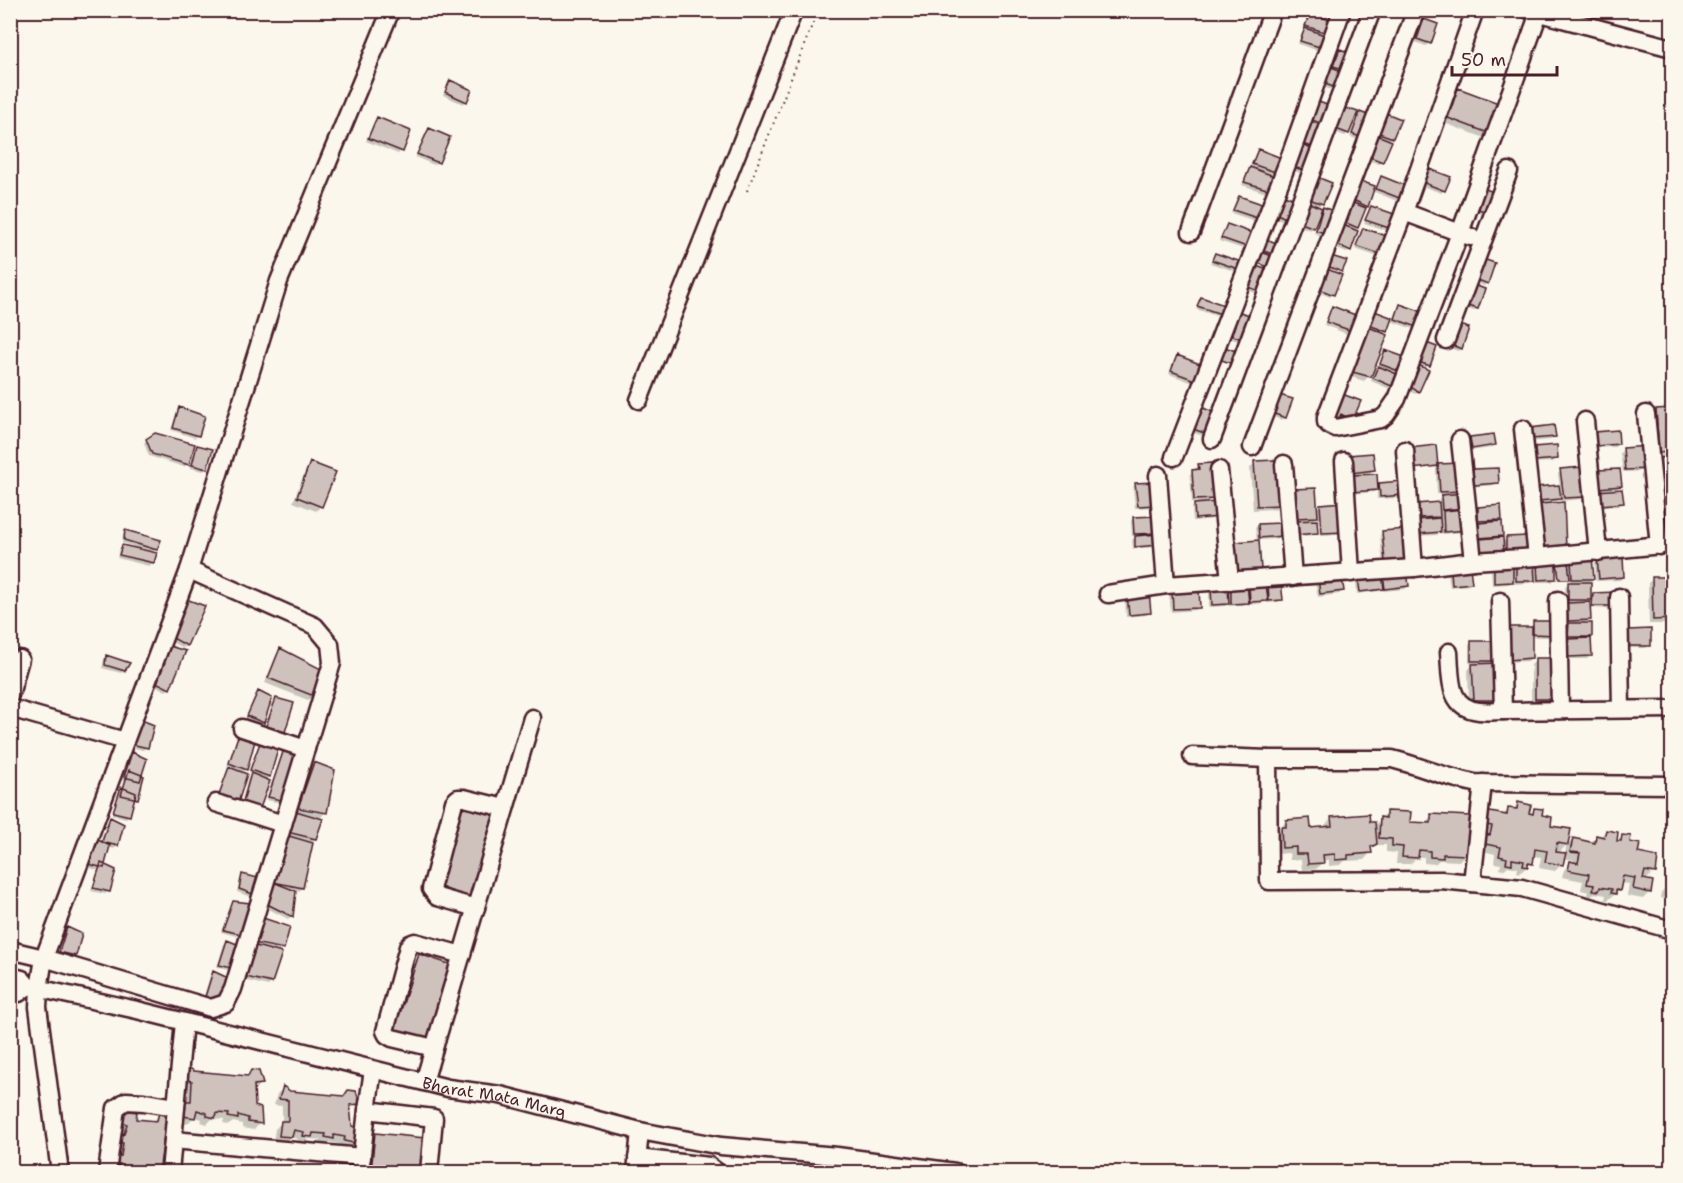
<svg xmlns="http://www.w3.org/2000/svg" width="1683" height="1183" font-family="'Shantell Sans',sans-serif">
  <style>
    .shadow { fill: #0003 }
    .building { fill: #cfc2bc; stroke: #4a1f2b; stroke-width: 1.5 }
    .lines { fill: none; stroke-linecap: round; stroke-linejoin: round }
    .minor-casing { stroke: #4a1f2b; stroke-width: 21 }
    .path { stroke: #4a1f2b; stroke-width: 2; stroke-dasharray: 1.5 4.5; stroke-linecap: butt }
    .minor { stroke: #fbf7ec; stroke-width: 16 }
    .labels { text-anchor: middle; stroke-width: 4.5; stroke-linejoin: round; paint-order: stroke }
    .street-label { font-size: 16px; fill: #4a1f2b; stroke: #fbf7ec }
  </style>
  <rect width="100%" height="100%" fill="#fbf7ec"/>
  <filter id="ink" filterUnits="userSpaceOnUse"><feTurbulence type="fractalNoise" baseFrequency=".0167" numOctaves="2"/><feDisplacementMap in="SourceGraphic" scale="12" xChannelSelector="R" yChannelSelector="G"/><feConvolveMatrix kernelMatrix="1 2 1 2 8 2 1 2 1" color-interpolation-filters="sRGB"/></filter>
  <g filter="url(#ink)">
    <path class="shadow" d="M1310,15L1333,23L1322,52L1298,44L1302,33L1306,30L1303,29L1307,18Z
      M1424,20L1429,43L1426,46L1415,42L1421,23Z
      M1340,50L1343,73L1334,91L1323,87L1337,53Z
      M450,82L466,101L463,104L443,95Z
      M1459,90L1490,133L1485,138L1444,123L1454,95Z
      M1319,104L1330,108L1303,174L1292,170L1309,126L1311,124L1310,123L1316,106Z
      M1341,111L1348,133L1345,136L1334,132Z
      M1360,114L1362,141L1350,137L1357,118Z
      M377,118L409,131L401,151L398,154L366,141L374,121Z
      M1383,118L1392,137L1388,141L1382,161L1379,164L1368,160Z
      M429,129L437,162L434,165L415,157L426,132Z
      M1258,151L1277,172L1272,177L1269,190L1266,193L1242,185L1247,172L1252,167H1250L1255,154Z
      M1425,172L1444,190L1441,193L1420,185Z
      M1381,178L1400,198L1397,201L1372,191L1357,228L1354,231L1357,232L1349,250L1347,253L1334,248L1342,225L1361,182L1375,188Z
      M1314,182L1321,203L1317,208V215L1324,209L1325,237L1314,233L1317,224L1310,230L1297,225Z
      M1495,193L1485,215L1474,211Z
      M1239,197L1258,218L1255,221L1231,213L1236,200Z
      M1295,201L1285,222L1273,216Z
      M1372,208L1391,228L1388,231L1364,223L1369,211Z
      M1227,226L1246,246L1243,249L1219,241L1224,229Z
      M1363,230L1378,253L1376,256L1355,249L1360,233Z
      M1265,242L1273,254L1270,257L1268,268L1256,263L1263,251H1261Z
      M1216,255L1242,264L1237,272L1210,263Z
      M1481,259L1487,283L1484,286L1471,281Z
      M1254,270L1259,290L1256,293L1246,290Z
      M1325,274L1333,294L1330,297L1318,292Z
      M1469,289L1477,308L1474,311L1462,307Z
      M1202,298L1219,313L1216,316L1196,309Z
      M1401,305L1416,326L1413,329L1391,321L1387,331L1383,335L1369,376L1364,381L1345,375L1372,311L1393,320L1398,308Z
      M1333,308L1350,331L1347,334L1324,325L1330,311Z
      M1250,317L1241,338L1238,341L1226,337Z
      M1453,328L1461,348L1458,351L1446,347Z
      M1421,346L1428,365L1424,369L1418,391L1415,394L1405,389Z
      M1385,351L1400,371L1396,375L1393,386L1390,389L1371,381L1375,370L1379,367L1383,354Z
      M1177,357L1203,367L1196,384L1169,374L1174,360Z
      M1274,398L1285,417L1282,420L1267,415Z
      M1340,399L1353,416L1344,420L1338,417L1334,420L1332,419Z
      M180,409L197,435L195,438L171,430L177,412Z
      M1672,409V451L1654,452L1651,415L1656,410Z
      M1199,412L1206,433L1203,436L1191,432Z
      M1528,432L1554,437L1551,440L1529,442Z
      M1592,436L1618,444L1615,447L1593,448Z
      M1471,439L1494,445L1491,448L1469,451L1468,442Z
      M147,440L187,464L184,467L149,456L144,443Z
      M198,447L206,469L203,471L190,468L195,449Z
      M1435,447L1436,468L1439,466L1463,495V532L1442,534V530L1437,535L1415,536L1414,521L1416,505L1439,503V499L1445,494H1437Z
      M1533,448L1556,459L1553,462L1531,463Z
      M1645,448L1644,471L1623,472L1620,453L1623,450Z
      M1672,454V503L1657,504L1654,464L1661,457H1655V455Z
      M1349,456L1373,470L1367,476L1376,488L1380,484L1402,495L1399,498L1377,499V489L1374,492L1350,494V479L1354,475L1348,476Z
      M1255,463L1280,504L1275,509L1253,510L1250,468Z
      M311,464L321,506L316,511L293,502L306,469Z
      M1199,465L1213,498L1207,504L1218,516L1215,519L1193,521L1192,508L1197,502L1192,503L1190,474L1193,471H1196V468Z
      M1473,471L1497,482L1494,485L1471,487L1470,474Z
      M1561,471L1584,496L1581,499L1561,501V497L1553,504L1564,547L1538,552L1535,510L1543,503H1535L1536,488L1560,487L1558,474Z
      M1594,475L1620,486L1614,491L1622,503L1619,506L1597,507L1596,495L1602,490H1595Z
      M1136,484L1155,504L1152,507L1135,508L1133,487Z
      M1314,489L1316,510L1320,505L1343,531L1340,534L1320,535L1318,515L1311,522L1316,530H1319L1314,535L1291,537L1290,525Z
      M1479,508L1500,519L1496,523L1501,535L1497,539L1502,543L1506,539L1528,550L1478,556V544L1482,539L1477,540L1476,527L1480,523L1476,524V511Z
      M1155,517L1158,544L1155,547L1133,549L1132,540L1136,536H1132L1131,521L1133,518Z
      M1258,525L1281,536L1278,539L1257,540L1260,569L1257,572L1236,573L1233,546L1236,543L1257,541L1255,528Z
      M126,532L156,549L151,554L155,555L152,563L149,566L117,558L119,550L122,547L132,549L133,546L122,543L123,534Z
      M1383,532L1407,558L1404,561L1383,563L1380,535Z
      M1666,553H1672V619L1668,624H1649L1648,583L1653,579L1665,578L1664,556Z
      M1598,560L1623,577L1620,580L1596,581L1595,563Z
      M1571,561L1592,579L1589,582L1590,598L1593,594H1614L1611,609L1589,608V620L1584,625L1590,636L1587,640L1590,656L1587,659H1566L1565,643L1569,639H1566V628L1571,623H1565V607L1569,602L1566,603L1565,586L1570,583V577L1567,579L1558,580L1557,568H1555V579L1552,582H1535V579L1530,583L1514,584V580L1509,584L1492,585L1491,570L1494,567L1511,571L1516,566L1533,569L1538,564L1555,566L1558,563L1567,565Z
      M1451,572L1471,582L1468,585L1450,587L1448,575Z
      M1384,575L1408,586L1405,589L1383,591L1382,588L1379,591L1357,594L1356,581L1359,578Z
      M1318,580L1342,591L1339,594L1318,597L1315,583Z
      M1269,584L1281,599L1278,602L1267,603L1266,600L1263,603L1248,605L1247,602L1244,605L1229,606V603L1225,606L1209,607V592L1212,589L1227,593L1231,588L1246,590L1250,586L1265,589Z
      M1172,590L1199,607L1196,610L1171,612L1169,593Z
      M1125,597L1149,612L1146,615L1126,617Z
      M187,601L186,645L183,648L167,640Z
      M1534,622H1555L1552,637H1530L1531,658L1528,661L1507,662Z
      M1628,631L1649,645L1646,648H1626L1625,634Z
      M1472,642L1496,660L1491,665L1498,699L1493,704H1469L1468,670L1474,663H1469V645Z
      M281,650L321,671L313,696L308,700L265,683L276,655Z
      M166,651L169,688L166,691L152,684Z
      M107,656L124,670L121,673L102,668L104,659Z
      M1536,660L1556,699L1551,703H1531V665Z
      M258,693L270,698L262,723L260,725L245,719L255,695Z
      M139,720L146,747L143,750L129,747Z
      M240,735L254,738L245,770L215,802L227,771L230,768L227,766L237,738Z
      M262,742L269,776L240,808L248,778L252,774L249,773L259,744Z
      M285,750L284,800L281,803L266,800L282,753Z
      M132,754L136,798L133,801L129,815L126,818L112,815L119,791L122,788L125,781L122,780L129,757Z
      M315,764L326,812L319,819L315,839L310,844L302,888L299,891L295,890L291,916L288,919L265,907L286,840L290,836L285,835L296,813L295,812L310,769Z
      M1518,804L1527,817L1535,809L1549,827L1567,845L1558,853L1565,855L1566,847L1573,840L1590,843L1596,837H1600L1606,831L1614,844L1622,837L1637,855L1654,872L1645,881L1650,892L1643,899L1627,896L1629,884L1620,883L1619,891L1608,900H1605L1606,895L1595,893L1591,897H1587L1589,892L1581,890L1583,881L1562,877L1564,870L1570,863H1573L1574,860L1563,858L1562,864L1555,871L1539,868L1541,857L1533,856L1531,863L1520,873L1517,872L1518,868L1508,866L1503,870L1500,869L1501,864L1494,863L1495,854L1475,849L1485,836L1486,833L1476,831L1502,816L1509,809L1512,810Z
      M454,807L481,903L430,892Z
      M1387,812L1409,823L1425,824L1432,815L1472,846L1459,861L1439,860L1435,864L1424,863V857H1418L1410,864H1396L1397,853L1386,852V845H1374L1370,849V853L1364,860L1345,861L1340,865L1329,866V860H1322V863L1316,869L1302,870L1301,860H1290L1289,853L1276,854L1275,836L1286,821L1310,829L1325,828V825L1332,818L1376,824Z
      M110,819L123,824L117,846L114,849L108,847L103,866L108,892L105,894L91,891L98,870L86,867L100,843L107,822Z
      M243,876L261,880L254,898L237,892L240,879Z
      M1668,886L1672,887V915L1668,914L1669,909L1667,908L1669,900L1660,898L1661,893Z
      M234,903L248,904L240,937L221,932L231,906Z
      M260,923L283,948L277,953L271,983L268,986L244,980L254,950L257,946L251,945Z
      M68,929L75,956L72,959L57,955L65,932Z
      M227,941L231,971L217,967L224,944Z
      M419,956L439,1043L389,1038L412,963Z
      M213,973L217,1003L203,999L210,976Z
      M252,1072L261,1084L253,1091L254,1108L260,1123L254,1130L242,1128V1124L233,1122L229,1125L223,1124L224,1120L212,1119L207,1124L201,1122L202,1119L194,1117L187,1124L177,1122L185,1102L186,1087L177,1086L193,1073L246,1077Z
      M284,1088L290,1093L343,1097L348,1091L358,1104L349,1110L350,1127L357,1143L350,1150L338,1148L339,1144L329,1142L326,1145L319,1143L320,1140L308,1139L304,1143L297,1142L298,1139L290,1137L284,1144L273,1142L275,1129L282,1122V1106L274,1105L277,1094Z
      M159,1114L165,1123L157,1172H114L121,1131L114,1129L116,1118L153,1122Z
      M376,1134L423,1139L420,1172H358L361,1150Z"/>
    <path class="building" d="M1310,13L1335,22L1331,34L1305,26Z
      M1424,19L1438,24L1431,44L1417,39Z
      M1305,28L1330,37L1326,49L1300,41Z
      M1340,49L1353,54L1347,70L1333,66Z
      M1331,67L1345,72L1339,89L1325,84Z
      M450,80L472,90L467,102L445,92Z
      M1458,88L1501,104L1491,134L1448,118Z
      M1319,102L1332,107L1326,125L1312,120Z
      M1343,107L1358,112L1349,134L1336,129Z
      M1360,112L1375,118L1366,139L1352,134Z
      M1386,113L1401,119L1393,138L1379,133Z
      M377,117L411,131L403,152L368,138Z
      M1311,122L1327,127L1317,149L1304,144Z
      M429,128L450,137L439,163L417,154Z
      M1377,135L1392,141L1383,162L1370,157Z
      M1302,145L1317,151L1308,172L1294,167Z
      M1258,149L1284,159L1278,173L1252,164Z
      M1250,167L1276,177L1270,190L1244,182Z
      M1427,168L1451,177L1445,191L1422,182Z
      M1381,176L1406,186L1402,199L1376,189Z
      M1317,177L1332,183L1323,204L1309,199Z
      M1360,181L1375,186L1368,207L1353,200Z
      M1483,188L1496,193L1489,213L1476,208Z
      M1282,194L1297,200L1290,220L1275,213Z
      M1239,196L1265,205L1260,219L1233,210Z
      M1307,202L1322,208L1314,228L1299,222Z
      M1351,202L1366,208L1358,228L1344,222Z
      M1371,206L1397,215L1392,229L1365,220Z
      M1323,207L1338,213L1329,235L1316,230Z
      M1227,224L1252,233L1247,247L1221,238Z
      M1343,225L1358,231L1351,251L1336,244Z
      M1363,228L1386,236L1380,254L1356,246Z
      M1266,239L1279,244L1275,255L1261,250Z
      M1261,252L1275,257L1270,268L1256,262Z
      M1215,253L1244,263L1241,270L1212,260Z
      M1331,256L1347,261L1342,272L1327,266Z
      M1480,258L1495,263L1488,284L1473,278Z
      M1256,266L1268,270L1260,291L1248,287Z
      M1327,269L1342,275L1334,295L1319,289Z
      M1471,284L1485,289L1478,309L1464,305Z
      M1201,297L1224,305L1221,314L1197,306Z
      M1400,304L1423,312L1417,327L1395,319Z
      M1332,306L1358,316L1352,331L1326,322Z
      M1372,310L1393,318L1388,332L1366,324Z
      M1237,311L1252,316L1242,339L1228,334Z
      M1455,323L1469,328L1462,349L1448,344Z
      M1366,326L1388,335L1371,377L1349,371Z
      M1424,342L1437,347L1430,366L1416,361Z
      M1225,347L1238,352L1233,364L1219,359Z
      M1385,350L1407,358L1401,372L1380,364Z
      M1177,355L1205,366L1200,382L1171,371Z
      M1416,364L1429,370L1419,392L1407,385Z
      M1378,366L1399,375L1394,387L1373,378Z
      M1276,394L1293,399L1286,418L1269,412Z
      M1342,394L1361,401L1354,417L1348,418L1341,414L1339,418L1334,417Z
      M179,407L205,416L199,436L173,428Z
      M1201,407L1215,413L1207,434L1193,429Z
      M1672,408V452L1659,453L1656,409Z
      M1554,425L1556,437L1531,439L1530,428Z
      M1618,430L1619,444L1596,446L1594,432Z
      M155,433L195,444L189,465L152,454L146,439Z
      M1494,434L1496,445L1472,449L1470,437Z
      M197,445L213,449L207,469L192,465Z
      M1436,445L1438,466L1412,469L1410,448Z
      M1557,445L1558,459L1534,461L1533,447Z
      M1647,446L1648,469L1625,470L1623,448Z
      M1373,453L1375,470L1351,473L1348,455Z
      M1672,457V499H1662L1658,458Z
      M1277,460L1281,505L1257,506L1254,461Z
      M310,462L336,472L322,507L297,497Z
      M1212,463L1215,499L1194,500L1192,470L1199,469L1198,464Z
      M1462,463L1463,491L1440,492L1438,464Z
      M1582,467L1586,497L1564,498L1560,469Z
      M1498,468L1499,483L1474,485L1473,469Z
      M1620,469L1622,486L1598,488L1596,470Z
      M1377,474L1378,490L1352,492V475Z
      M1402,481L1403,495L1380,497L1379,483Z
      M1155,482L1156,505L1138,506L1135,483Z
      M1559,485L1561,499L1538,501L1536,487Z
      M1316,488L1318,517L1295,518L1293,489Z
      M1622,489L1624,503L1600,505L1598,491Z
      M1464,493L1465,508L1442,510L1441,495Z
      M1217,502L1219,517L1195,519L1194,504Z
      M1343,502L1345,532L1322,533L1320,504Z
      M1439,502L1440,517L1416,518V504Z
      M1564,502L1566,548H1542L1540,504Z
      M1501,505L1502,520L1478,521V507Z
      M1465,509L1468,530L1444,532L1443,511Z
      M1156,516L1159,533L1134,534L1133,517Z
      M1440,518L1441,532L1418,534L1417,520Z
      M1317,520L1318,533L1294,535L1292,521Z
      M1502,521L1503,536L1479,538V523Z
      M1281,523L1282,536L1259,538L1258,524Z
      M1407,529L1408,559L1385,561L1382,531Z
      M125,530L161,540L157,550L124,540Z
      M1158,534L1159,545L1135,547V536Z
      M1528,536L1530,550L1506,552V537Z
      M1503,537L1504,552L1480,554V539Z
      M1259,540L1261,570L1238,571L1235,542Z
      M122,545L157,553L154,563L119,555Z
      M1672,551V574H1667L1666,552Z
      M1592,557L1594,579H1572L1571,560Z
      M1623,557L1624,577L1599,579L1597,558Z
      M1568,561L1570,579H1559L1557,562Z
      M1556,562V579L1538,580L1537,563Z
      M1516,564H1534L1535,581H1516Z
      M1513,565V582L1494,583V566Z
      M1470,568L1472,583L1452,585L1451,570Z
      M1407,571L1409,586L1385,589L1383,574Z
      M1382,574L1384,589L1360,592L1358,577Z
      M1342,577L1344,591L1320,594L1318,578Z
      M1652,577H1672V619L1653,620Z
      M1281,582L1283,600L1269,601L1268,583Z
      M1568,582H1591V600H1568Z
      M1266,583L1268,601L1250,602L1249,585Z
      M1247,585L1249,603L1231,604V586Z
      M1228,586L1229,604L1212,605L1211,588Z
      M1199,588L1200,608L1173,609L1172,589Z
      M1149,591L1151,613L1129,615L1127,593Z
      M1616,592L1615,606H1592L1593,593Z
      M186,599L205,606L187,646L169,636Z
      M1590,602L1591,620L1568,621L1567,603Z
      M1533,621H1557L1556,635L1533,634Z
      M1569,623H1592V637H1568Z
      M1508,627H1532V658L1509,660Z
      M1651,629V646H1628V630Z
      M1591,638L1592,656L1568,657V639Z
      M1471,641H1497V661H1471Z
      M169,646L186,651L170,689L154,681Z
      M280,648L323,670L314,696L268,678Z
      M106,655L130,663L125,671L105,665Z
      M1535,658H1557L1558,699H1535Z
      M1498,663L1500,700H1474L1472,664Z
      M258,691L272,698L264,723L247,716Z
      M276,698L294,703L284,735L265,729Z
      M139,719L154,725L148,748L131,744Z
      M239,733L256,737L247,770L229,763Z
      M261,740L279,746L270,777L250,770Z
      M284,749L301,754L285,801L268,797Z
      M132,752L147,759L140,781L124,777Z
      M314,762L335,770L327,813L298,808Z
      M229,767L247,774L237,806L217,800Z
      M129,770L144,776L138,799L121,795Z
      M251,773L270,781L259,811L242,805Z
      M121,787L136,793L130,816L113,812Z
      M460,798L503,816L482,904L436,885Z
      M1518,802L1531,805L1529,813L1533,814L1534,808L1543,809L1542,815L1552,817L1551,826L1571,829L1568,845L1557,843L1556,852L1566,853L1563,865L1545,862L1547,851L1535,849L1533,864L1528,863V867L1523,866L1524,861L1512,859V864L1506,863L1507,858L1499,856L1501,847L1480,843L1482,834L1490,835L1492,826L1482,824L1485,811L1507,815L1508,808L1517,809Z
      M296,811L323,819L316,839L287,832Z
      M1386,811L1411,812L1410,822L1431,823V814L1470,816L1469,824L1475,825L1473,847L1467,849V855L1443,854V858L1430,857V851L1419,850L1418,858L1402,857L1403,847L1392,846V839L1379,838L1380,817L1386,818Z
      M1369,814L1370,822H1375L1377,844L1371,847L1372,853L1348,855V859L1335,860V854L1323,855L1324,863L1308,864L1307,854H1296V847L1282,848L1281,827H1286V820L1310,818L1311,828L1332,826L1331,817Z
      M110,817L124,824L118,846L102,842Z
      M1606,830L1618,832L1617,841H1621L1622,835L1631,836L1630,842L1640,844L1638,853L1658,857L1656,873L1645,871L1643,879L1653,881L1651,893L1633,889L1635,878L1623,876L1620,891L1616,890V894L1611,893L1612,889L1600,887L1599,891L1593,890L1594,885L1587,884L1589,874L1568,870L1570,861L1578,863L1580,853L1570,852L1573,838L1595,843L1596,835L1604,837Z
      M289,836L313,843L303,888L273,882Z
      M96,839L110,846L104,868L88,864Z
      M101,863L116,870L110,892L93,888Z
      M242,874L262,879L258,896L239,889Z
      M273,882L296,891L293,917L267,904Z
      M1668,885L1672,886V893L1666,891Z
      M233,901L250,903L245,935L223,930Z
      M263,918L290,927L284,949L253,943Z
      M67,927L82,934L76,956L59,952Z
      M227,940L242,946L236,969L219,965Z
      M256,946L282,953L272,983L246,977Z
      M419,954L458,967L440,1044L394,1032Z
      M213,971L228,978L222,1001L205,997Z
      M187,1066L194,1071L248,1076L251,1070L259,1071L263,1084L254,1085L255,1106L261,1108L262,1124L248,1122V1118L238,1115V1119L228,1117L229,1114L217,1113L215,1118L207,1116V1113L197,1110L195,1118L183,1116L184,1101H191L192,1081L183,1079Z
      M283,1086L290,1091L344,1096L348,1090L356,1091L360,1104L350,1105L352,1126L357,1128L358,1144L344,1141L345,1137L334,1135V1139L325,1137L326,1134L313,1133L312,1137L303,1136L304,1132L294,1130L292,1137L279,1136L281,1121H288V1100L279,1099Z
      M122,1110L137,1112L136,1119L157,1121L159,1112L172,1117L166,1123L159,1172H117L120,1164H116L118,1155L121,1156L123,1143L119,1142L121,1133L124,1134L127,1124L120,1122Z
      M375,1133L425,1138L421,1172H371Z"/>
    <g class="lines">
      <g class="minor-casing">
        <g id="minor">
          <path d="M1475,10L1404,212L1326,417V422L1329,425L1335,428L1381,419L1386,415L1397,399L1460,233L1540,10"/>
          <path d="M1529,10L1672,48"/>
          <path d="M1404,212L1471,237"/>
          <path d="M1191,232L1273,10"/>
          <path d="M1446,340L1509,171"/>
          <path d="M639,400L794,10"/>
          <path d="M1646,414L1659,546"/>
          <path d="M1585,421L1598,552"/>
          <path d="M1523,429L1537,557"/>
          <path d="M1212,439L1372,10"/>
          <path d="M1460,440L1473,561"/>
          <path d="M1252,447L1416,10"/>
          <path d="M1405,450L1414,568"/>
          <path d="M1174,457L1289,159L1342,10"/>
          <path d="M1344,461L1351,573"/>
          <path d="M1284,464L1293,577"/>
          <path d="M1219,470L1230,581"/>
          <path d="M1158,475L1166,585"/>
          <path d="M1108,594L1166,585L1414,568L1473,561L1537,557L1672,544"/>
          <path d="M1619,597L1621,709"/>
          <path d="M1558,600L1560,710"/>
          <path d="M1500,601L1503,711"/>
          <path d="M1449,652C1451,676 1447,708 1479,711C1487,712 1495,711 1503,711L1672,709"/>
          <path d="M10,695L20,659"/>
          <path d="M10,708L125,741"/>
          <path d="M242,728L306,749"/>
          <path d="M1192,756L1268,759H1392C1420,766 1446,778 1475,783L1672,785"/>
          <path d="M1268,759L1269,881L1441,880L1522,888L1672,930"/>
          <path d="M216,803L283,824"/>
          <path d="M1472,883L1483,783"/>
          <path d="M476,908L437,897L431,889L454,802L458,798H464L505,808"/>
          <path d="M10,950L44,958L211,1008L226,1003L233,989L332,663L330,644L315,626L189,570"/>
          <path id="s1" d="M10,976L22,979L28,986L137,1010L448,1088L500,1095L640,1131L721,1146L837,1156L955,1172"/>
          <path d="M10,991L19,993L28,986"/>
          <path d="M434,1048L392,1038L387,1035L385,1031L408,947L410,944L415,942L462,955"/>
          <path d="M373,1070L367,1110L434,1118L429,1172"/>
          <path d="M424,1082L532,718"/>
          <path d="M173,1140L362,1157"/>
          <path d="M637,1158L709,1166L717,1172"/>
          <path d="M60,1172L38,1007L39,989L44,958L189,570L279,281L391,10"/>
          <path d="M107,1172L116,1108L126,1101L144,1102L176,1107"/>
          <path d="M170,1172L184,1022"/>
          <path d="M360,1172L367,1110"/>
          <path d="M636,1172L640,1131"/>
        </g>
      </g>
      <path class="path" d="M747,191L818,10"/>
      <use href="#minor" class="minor"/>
    </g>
  </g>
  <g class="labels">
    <g class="street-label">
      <text dy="6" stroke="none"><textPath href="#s1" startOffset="501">Bharat Mata Marg</textPath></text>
    </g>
  </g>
  <rect width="1683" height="1183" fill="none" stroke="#fbf7ec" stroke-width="36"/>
  <rect x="18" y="18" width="1647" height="1147" fill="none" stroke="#4a1f2b" stroke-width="2" filter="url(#ink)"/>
  <path d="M1452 66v9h105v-9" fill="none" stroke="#4a1f2b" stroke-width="3"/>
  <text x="1461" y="66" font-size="18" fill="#4a1f2b" stroke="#fbf7ec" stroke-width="4.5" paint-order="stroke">50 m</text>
</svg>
